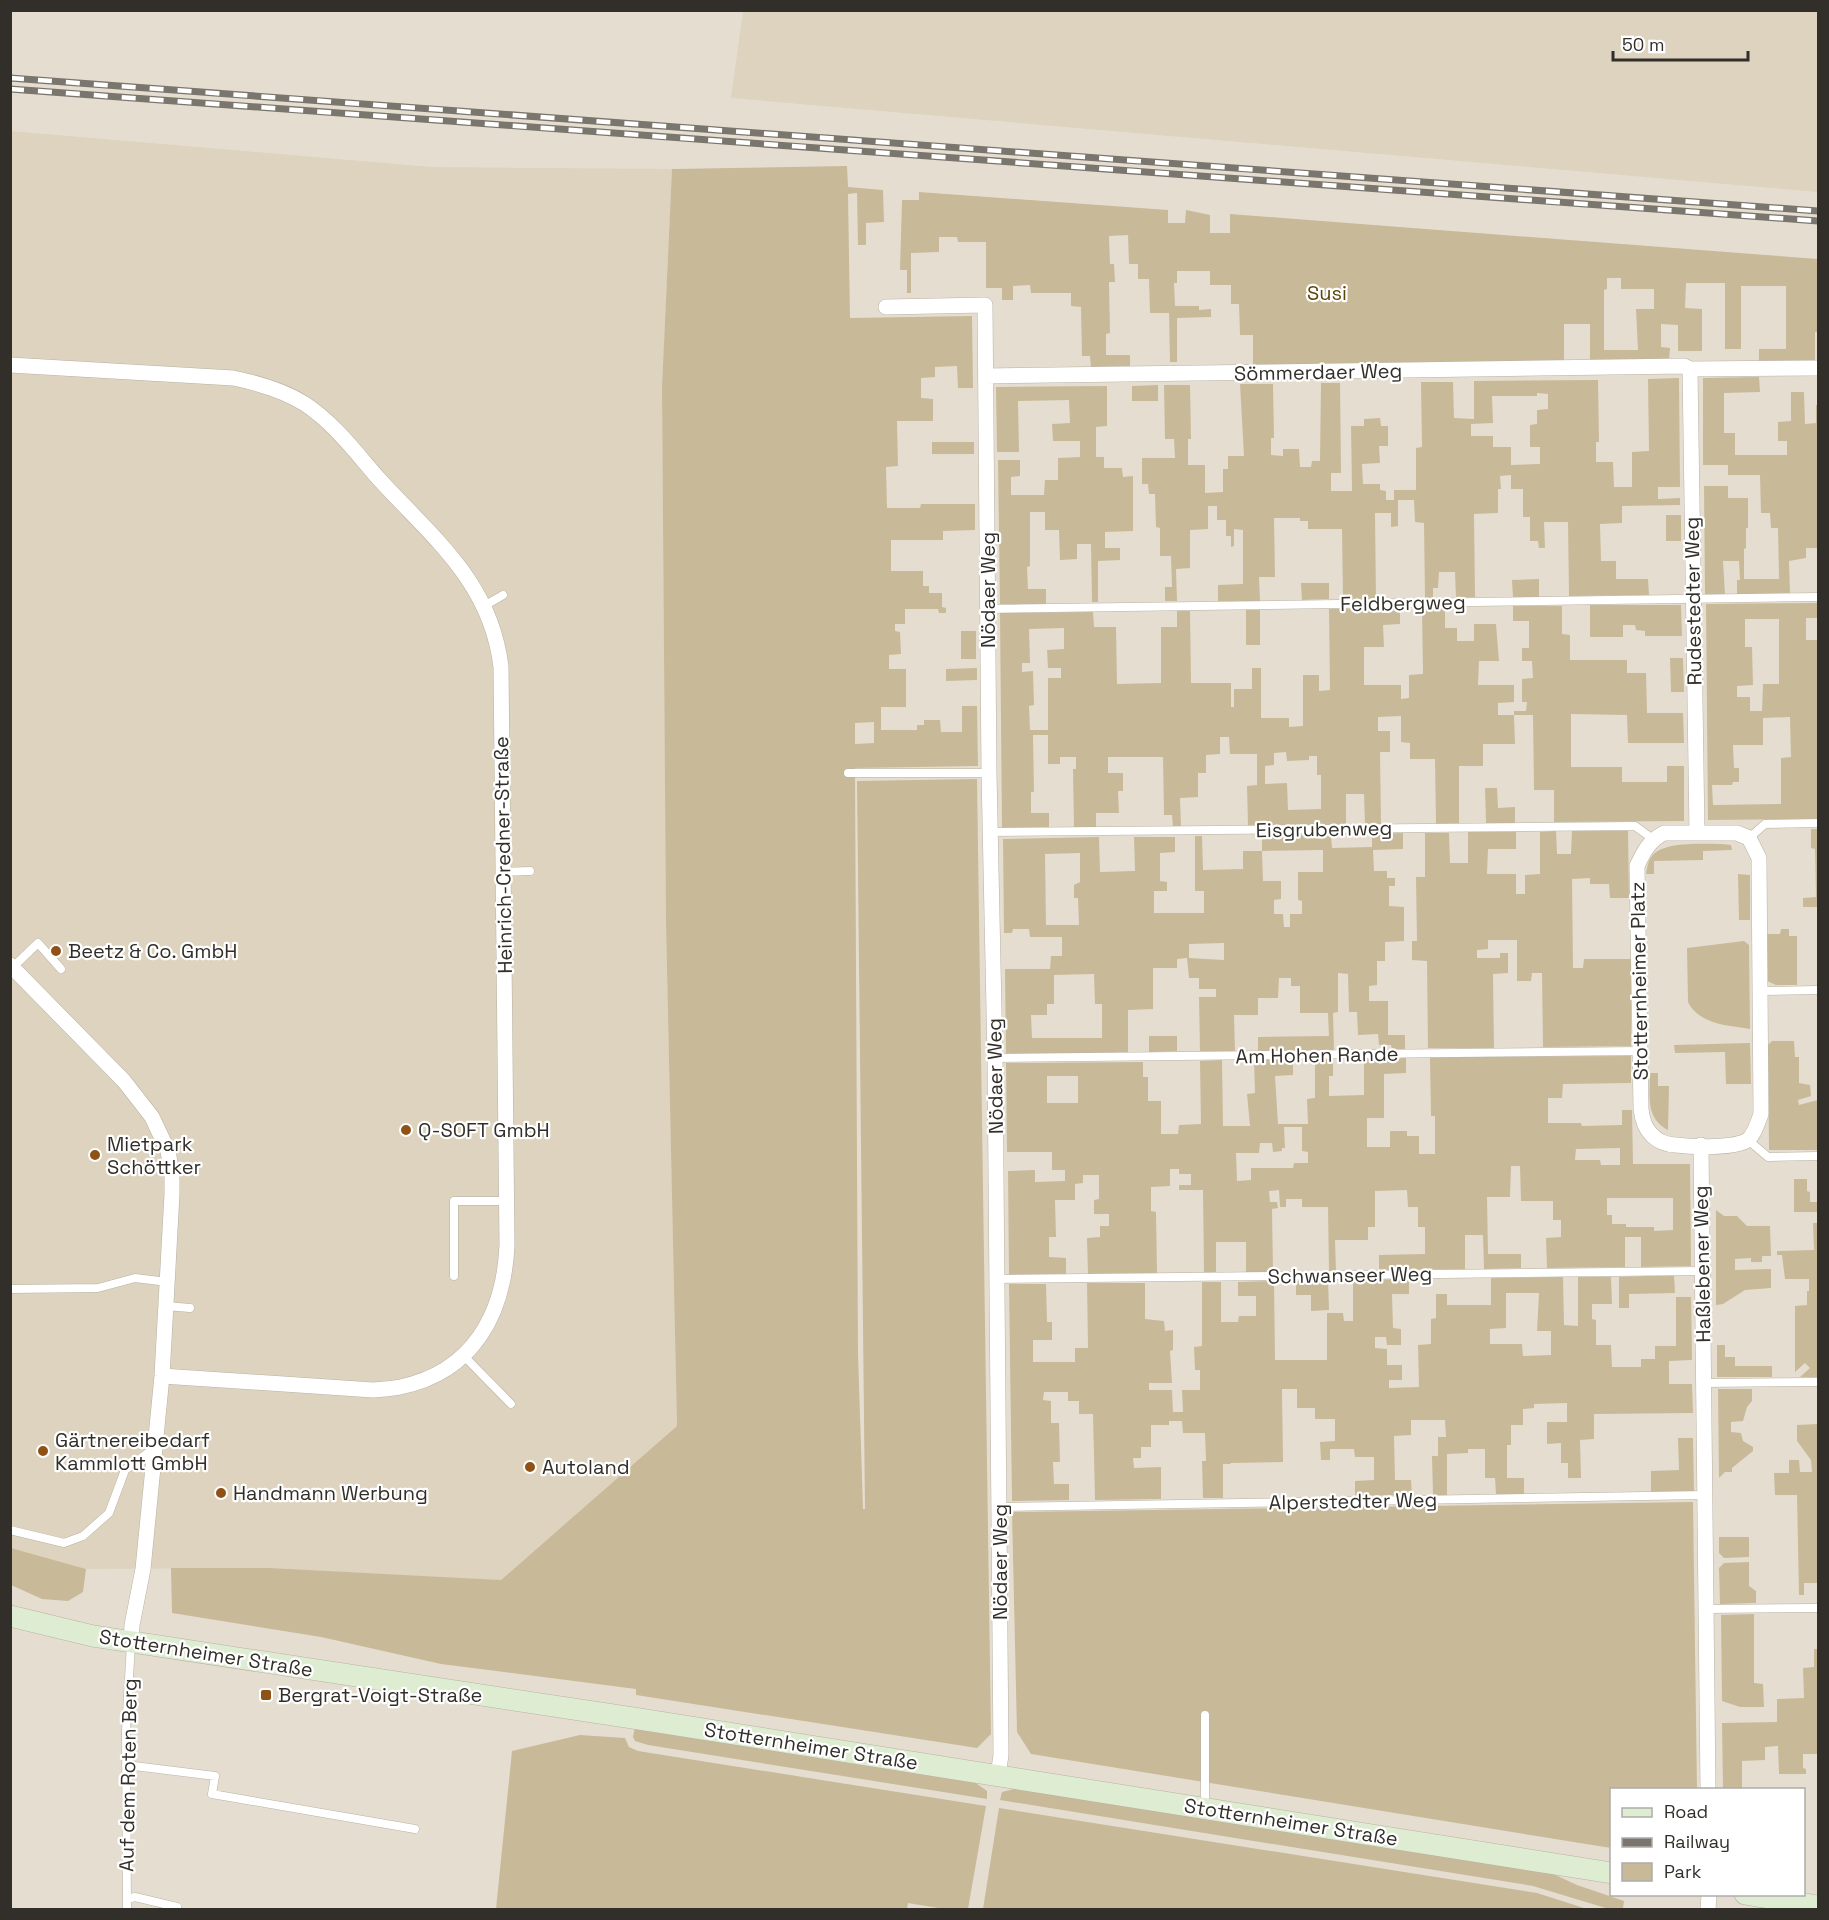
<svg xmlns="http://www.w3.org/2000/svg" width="1829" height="1920" font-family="'Space Grotesk',sans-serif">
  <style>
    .built { fill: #ddd3be }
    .green { fill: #c8b999; fill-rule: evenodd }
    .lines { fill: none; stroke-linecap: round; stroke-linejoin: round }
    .service-casing { stroke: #b8b2a4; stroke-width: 9 }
    .minor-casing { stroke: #b8b2a4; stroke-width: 16 }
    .secondary-casing { stroke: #b8b2a4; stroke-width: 22 }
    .service { stroke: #fff; stroke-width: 8 }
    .minor { stroke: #fff; stroke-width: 15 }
    .secondary { stroke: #deedd1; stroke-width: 21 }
    .rail-casing { stroke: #7a756d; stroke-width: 7 }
    .rail { stroke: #fff; stroke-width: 4.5; stroke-dasharray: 14; stroke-linecap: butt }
    .poi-dot { fill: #8f5115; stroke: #fff; stroke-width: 2 }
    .labels { text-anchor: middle; stroke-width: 4.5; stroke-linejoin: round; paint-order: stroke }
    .park-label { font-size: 20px; fill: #5b4405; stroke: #fff }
    .street-label { font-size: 20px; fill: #322f2a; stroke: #fff }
    .poi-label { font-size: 20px; fill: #322f2a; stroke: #fff; text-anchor: start }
  </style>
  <rect width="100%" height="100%" fill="#e5ded0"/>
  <path class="built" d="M743,11H1818V192L731,98Z
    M10,131L431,167L672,169L662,387L666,922L677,1426L501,1580L270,1568L86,1569L11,1548Z"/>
  <path class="green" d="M847,166L848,187L883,190L884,222L866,223V245H858L857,193L848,194L850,318L972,316L973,388H958L957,366L935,367V377L921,378V398L933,399V421H897L898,466L886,467L887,508H920L921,504H975V530L943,531V540H891V571H923V586H929V593H942V607L946,608V613H939L938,609H905V624H895V631L900,632L901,654L889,655V669H906V707H881V730H917V725H924V720H940L941,732H962V706H977L978,766L855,768L858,1354L863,1509H865L857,781L977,779L991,1734L977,1748L636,1695V1689L441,1664L321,1637L172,1613L171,1568H270L501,1580L677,1426L666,922L662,387L672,169ZM874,722V743L855,744V723Z
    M919,192L1168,210V223H1185L1186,210L1210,215V233H1230V214L1818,259V332H1815V364H1759V349H1786V286H1741V349H1725V283H1686L1685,308L1702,309V351H1678V325L1661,324V347L1670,348L1669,360H1590V324H1564V361L1253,365V335H1240L1239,304H1231V285H1210V271H1177V283H1174L1175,306H1199V310L1211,309V317L1177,318V362H1170L1169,313H1150L1149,279H1138V264H1129L1128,235L1109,236L1110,264H1114L1115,282H1109L1110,333L1106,334V355H1130V366L1091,367L1090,356H1082L1081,307L1071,306V293H1031L1030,285L1013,286V300H1002V288H986V242H958L957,237H939V252L911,253V293H907V270H900L902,200H919ZM1607,278H1621V289H1654V309H1636L1638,350H1604V290L1607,289Z
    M1759,377L1760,392L1724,393V433H1735V455H1787V441H1778V422L1791,421V392H1804L1805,424L1816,423V405H1818V593L1817,548H1806V558L1789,561L1790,594H1737V580H1740L1739,561H1723L1725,594H1705L1704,486H1728V498H1748V528H1746V548L1744,549V579H1779L1778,528H1771L1770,513H1761L1760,475H1728V465H1703V378Z
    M1679,378L1680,487H1658V499L1680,498V505L1622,506V523L1600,524L1601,561H1616V579H1648L1649,595L1569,596L1568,522H1544L1545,548H1539L1538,541H1530V517H1523V489H1511V475L1500,476L1501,489H1498V513L1474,514L1475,597L1456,598L1455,572H1439L1438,588H1433V598H1425L1424,523L1415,522L1414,500H1398V526L1391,527V513H1375L1376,599H1343L1342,529H1308V521H1300V518H1274L1275,577H1259L1260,601H1218V585L1243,584V530L1234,529V546L1231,547V536H1226V520H1217V506H1208V529L1190,530V568L1176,569L1177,601H1165V587H1172L1171,556H1160V528L1156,527L1155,494H1149L1148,484H1142V458H1175L1174,439H1165L1164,385H1190L1191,439H1188V465H1205V493L1223,492V469H1228V456H1244L1240,384H1273L1274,438H1271V455L1283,456V449H1299L1300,467H1311L1312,461H1320L1321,383H1340L1341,473H1331V491H1352L1351,426H1364V419L1380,418L1381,426H1388V446H1379L1380,463L1362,464L1363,484H1380V490L1386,491V500H1394V490H1416V448L1422,447L1421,382H1453L1454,418L1474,419V381L1598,380L1599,442H1596V462H1613L1614,487H1632V452L1649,451L1648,379ZM1537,393L1548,394V409L1537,410V424L1530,425V447H1540V464L1511,465V447H1493V436H1471V424L1493,423L1492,396H1537Z
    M1158,385V401H1132V386Z
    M1107,386V426L1096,427V457H1104V468H1122L1123,477L1133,476V531L1105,532V548H1120V560L1098,561V602H1092L1091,544H1077V559L1060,560L1059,530H1045V512H1030V566L1027,567L1028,589H1046V604H1000L998,460H1020V476L1011,477V495H1044L1045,480H1058V458L1080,457V441H1053L1052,424L1070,423L1069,400L1018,401L1019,452H997L996,387Z
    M932,442H974V454H932Z
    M1666,515H1681V541H1666Z
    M1539,579V597H1513L1512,580Z
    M1301,583H1329V599L1302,600Z
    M1818,603V618H1806V640H1818V819L1708,820L1706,604ZM1745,619H1779V684H1763L1762,711H1750V697H1737V686L1753,685L1752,647H1745ZM1790,717L1791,757L1781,758V804L1713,805L1712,785H1732L1733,782H1739V768H1734L1733,745H1763V718Z
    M1590,605H1681L1682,636H1645V631L1636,630L1635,625H1623V637H1590Z
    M1513,606H1562V634L1570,635V660H1627V673H1646L1647,713H1683L1684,743H1628L1627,715L1571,714V767H1622V782H1667V766H1684V821L1554,822V790H1534L1533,715H1514L1515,744H1483V766H1459V824H1436L1435,759H1410V743L1401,742V716L1378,717V731H1390V752H1380L1381,825H1365L1364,794H1346V825L1248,826L1247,786L1257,785V754H1230L1229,737H1220V754L1206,755V773H1198V797L1180,798L1181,827H1173L1172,815H1164L1163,757H1108V773H1123V791H1118L1119,813H1096V828L1074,829L1073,769H1076V757H1060V764H1048V735H1033L1034,792H1031V813H1049V829H1002L1000,613L1093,612L1094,627H1116L1117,684L1161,683V627H1177V611H1190L1191,683H1231V707H1234V689H1252V668H1261V718H1289V727L1303,726V675H1319V691L1330,690L1329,609L1400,608V624L1383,625L1384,647H1364V685H1401V699L1409,698V675L1423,674L1422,608H1445V628H1457V641H1474V624H1496L1499,661H1479L1478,685H1514V702L1498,703V715H1514V711H1526L1527,702H1522V679L1533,678L1532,661H1522V648H1529V621H1513ZM1064,628V649L1047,650L1048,668H1061V678H1048V730H1030L1029,706L1034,705L1033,671L1022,672V663H1030L1029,629ZM1286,752L1287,761L1309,760V756H1317V775H1321V809L1288,810L1287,783L1265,784V766L1274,765V753Z
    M1246,610H1260V645H1246Z
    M961,631H976V659H961Z
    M1670,658H1683L1684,692H1671Z
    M977,668V680L946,681V669Z
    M1485,788H1497L1498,808L1515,807V823H1486Z
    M1811,829H1818V907H1803V898L1816,897L1815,849L1811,848Z
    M1628,830L1629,898H1610L1609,884H1590V878L1572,879L1573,968H1583L1584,959H1631V1046L1543,1047L1542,973H1532L1531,981H1517V940H1488V949L1477,950V958H1500V953H1508V973L1493,974L1494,1048H1428L1427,961L1412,960V941H1417L1416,877H1425V833H1449L1450,863H1468V832H1516V849H1488L1487,874H1516V894H1525V875L1540,874V832L1556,831L1557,854H1571L1572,831Z
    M1403,833V849L1373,850L1374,871H1387V878H1395V886H1389V906L1404,907V941L1385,942V961H1377V985L1369,986V1001H1388V1035H1405V1049H1392L1391,1045H1379L1378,1034L1358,1035L1357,1012H1349L1348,974L1338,973V1012L1333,1013L1334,1050L1258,1051V1037L1329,1036L1328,1013H1300V986H1291V978H1279L1278,998H1258V1015H1234L1235,1051H1200L1199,997H1216V989H1199V978H1189L1187,958L1177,959V968H1153V1009L1128,1010V1053L1006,1054L1005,969H1050L1051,956H1062V937H1030L1029,929H1013L1012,933H1004L1003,839L1099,837L1100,872L1135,871L1134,837H1175V852L1160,853V881L1167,882V891H1154V913H1204V891H1195V836H1202L1203,870L1243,869V851H1262V835H1331L1332,848L1372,847V834ZM1323,850V872H1298V900L1302,901V914H1290V927H1284L1283,914H1274V900L1281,899V881H1263L1262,851ZM1080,853V882L1074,885V898H1078L1079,925H1046L1045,854ZM1224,943V960L1189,958V944ZM1094,974L1095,1004H1102V1038H1032L1031,1015H1047V1004H1054V975Z
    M1722,844L1731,845L1732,850L1703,851V860L1654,861V874H1646C1647,868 1648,861 1652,856C1663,841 1704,844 1722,844Z
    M1738,874L1750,875V920H1739Z
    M1781,929H1789V936H1797V985H1776L1767,981L1766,934H1780Z
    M1744,941L1749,945L1750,1029C1727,1025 1700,1025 1688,1002L1687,948Z
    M1149,1036H1177V1051L1149,1052Z
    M1772,1041H1794L1795,1057H1799V1083L1810,1085L1811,1096L1798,1100L1799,1105L1818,1100V1150H1769L1768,1045Z
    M1750,1043L1751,1084H1726L1725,1052L1675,1053L1674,1045Z
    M1631,1056V1083L1563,1084L1562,1098H1548V1123H1581L1582,1126L1622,1125V1110H1632L1633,1164H1690L1691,1266L1641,1267V1237H1625V1267L1547,1268L1546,1238L1561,1237V1220H1553V1201H1521L1520,1166H1511L1510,1197H1487L1488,1254H1521V1268L1484,1269L1483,1235H1465V1269L1379,1270V1255L1425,1254V1227H1418V1207H1408L1407,1190L1375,1191V1227H1368V1240H1335L1336,1271H1329L1328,1207H1302V1199H1286V1207H1280L1279,1190L1269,1191L1270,1202H1277L1278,1208L1272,1209L1273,1272H1246V1242H1216V1272L1204,1273L1203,1190H1179V1185H1191V1174H1179V1169H1170V1186L1151,1187V1211L1156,1212L1157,1273L1088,1274L1087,1238L1100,1237V1226H1109V1214H1094V1200L1099,1199V1175H1083V1183L1075,1184V1200H1055L1056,1237H1049V1257L1066,1258V1274L1009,1275L1008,1171L1035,1170V1182L1065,1181V1170H1052V1152H1007L1006,1063L1143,1062V1077H1148V1101H1161V1134H1178L1179,1125L1201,1124L1200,1061L1222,1060L1223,1126H1250L1247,1094L1255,1093L1254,1060H1293V1075L1275,1076L1278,1124H1308L1307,1099L1315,1098V1060L1333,1059V1076H1329V1096L1364,1095V1059L1406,1058V1073L1384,1074V1118H1367V1147H1390V1131H1407V1136H1419V1154H1435V1116H1431L1430,1057ZM1047,1076H1078V1103H1047ZM1284,1127H1302V1151L1308,1152V1163H1294L1293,1168H1251V1180L1237,1181L1236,1153H1259L1260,1143H1272L1273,1152L1282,1151V1148H1285ZM1620,1148V1165H1601L1600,1160H1575L1576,1149ZM1607,1198H1673V1230L1654,1231V1227H1626V1224H1612V1215H1607Z
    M1650,1073H1658V1086H1669L1668,1130C1645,1117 1650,1097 1650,1073Z
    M1794,1179H1807V1191L1810,1192V1202H1818V1212H1794Z
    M1716,1210L1724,1216H1737L1747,1226H1770L1771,1256H1762V1262H1751V1258L1735,1259V1270L1771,1269V1288L1745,1290L1723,1304L1716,1305Z
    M1813,1223H1818V1377H1800L1810,1368L1805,1363L1795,1372V1306L1807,1305V1291H1809V1279H1785L1782,1255H1777V1251L1814,1250Z
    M1674,1275L1675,1293L1629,1294V1308H1619V1277Z
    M1563,1277L1564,1325L1578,1326V1277H1611L1612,1304H1592V1319L1596,1320V1345H1611L1612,1367H1641V1359H1655V1346H1676V1297H1691L1692,1360L1669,1361V1384H1692L1693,1413L1594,1414V1439L1580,1440L1581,1478H1568V1463H1561V1443L1547,1444V1422H1567V1403L1534,1404V1408L1523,1409V1425H1511V1445H1507V1478H1524V1494H1496L1495,1478H1485V1449H1468V1453L1447,1454V1495H1433L1432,1456H1438V1437H1446L1445,1420H1411V1435L1394,1436L1395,1480H1411L1412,1495L1355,1496V1481L1374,1480V1457H1355L1354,1449H1330V1460H1321L1320,1442L1335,1441V1419H1315V1408H1297V1389H1282L1283,1462L1231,1463L1230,1464H1223V1498H1203L1202,1461H1206L1205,1433H1183L1182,1421H1169V1425H1151V1447H1141V1458H1133L1134,1468L1161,1467V1499L1095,1500L1093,1414H1079V1401H1068V1392H1044L1043,1400L1051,1401V1423H1059L1060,1462H1053L1054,1484H1069V1500L1012,1501L1009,1284H1046L1047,1322H1052V1340H1033V1362H1075V1348H1088L1087,1283H1145V1319L1164,1321L1165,1331L1173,1330V1350L1170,1351L1172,1383H1149V1390H1172L1173,1412H1183L1182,1390H1200V1370H1195L1194,1347L1202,1346V1282H1221V1322H1238L1239,1316H1256V1296H1238V1282L1274,1281L1275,1360H1327V1313H1343L1344,1321H1353V1280L1409,1279V1294H1392L1393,1328L1401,1329V1345H1387L1386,1337H1375V1348L1387,1349V1365H1402V1380H1389V1388L1419,1387L1418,1345L1431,1344V1319L1436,1318V1294H1447V1305H1491V1278ZM1506,1293H1539L1537,1331H1551V1355L1523,1356L1522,1344H1490V1329L1506,1328Z
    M1296,1281H1328L1329,1310L1311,1311V1295H1296Z
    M1717,1345H1725V1357H1735V1366H1772V1377H1717Z
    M1718,1389H1752V1401L1747,1407L1743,1421L1731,1422V1432L1741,1433L1743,1441L1753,1447V1451L1732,1468V1472H1725L1719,1478Z
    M1818,1424V1583H1804V1595H1799L1797,1495H1775L1774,1473H1789V1460H1799L1800,1472H1812L1811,1460L1797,1441V1425Z
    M1678,1438H1693L1694,1492H1651V1471L1679,1470Z
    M1693,1502L1697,1789L1612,1790L1611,1848L1031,1754L1017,1732L1012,1512Z
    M1719,1537H1749V1557L1724,1558L1719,1553Z
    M11,1548L86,1569L83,1592L68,1601L42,1599L11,1585Z
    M1749,1562V1586L1756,1591V1603L1720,1604L1719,1568L1724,1563Z
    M1754,1614V1683L1763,1684L1764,1707H1740L1722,1701L1721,1615Z
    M1814,1649H1818V1764V1754H1803V1768L1806,1769V1774H1779L1778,1746L1765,1747V1760L1742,1761V1788L1723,1789L1722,1723L1777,1722V1699L1804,1698L1803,1668L1814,1667Z
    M635,1727L973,1781L987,1791V1799L648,1745L635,1741L633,1737Z
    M580,1735L625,1738L629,1747L638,1751L986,1806L968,1909H944L908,1903L907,1910L496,1909L512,1751Z
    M1018,1788L1551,1873L1577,1885L1624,1901L1623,1908L1634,1909H1609L1533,1886L1000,1800L1002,1792Z
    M999,1808L1537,1893L1587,1909H983Z"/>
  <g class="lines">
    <g class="service-casing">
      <path id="service" d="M484,606L503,595
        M988,609L1818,597
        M848,773H989
        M991,832L1635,826L1653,839
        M1749,838L1765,824L1818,823
        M504,872L530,871
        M13,967L38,943L61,969
        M1760,991L1818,990
        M995,1058L1640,1051
        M1748,1140L1768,1157L1818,1156
        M454,1276V1201H508
        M997,1279L1702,1271
        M10,1289L98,1288L135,1278L168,1282
        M166,1306L190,1308
        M462,1354L511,1404
        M1703,1383L1818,1382
        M1000,1507L1706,1495
        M10,1530L64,1543L83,1536L109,1513L125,1470L153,1449
        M1706,1609L1818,1608
        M126,1765L215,1776L212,1794L415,1829
        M1205,1807V1715
        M127,1899L135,1897L177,1907L176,1910
        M127,1910L126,1731L131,1643"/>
    </g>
    <g class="minor-casing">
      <path id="minor" d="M886,307L985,305L989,773L995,1058L1001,1755L998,1775
        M10,365L233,378C258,383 283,390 305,404C334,423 357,454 379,479C433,538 491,582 501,667L507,1245C504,1314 473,1372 400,1387C392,1389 382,1389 373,1390L162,1376
        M1690,369L1697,833
        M986,376L1684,366L1690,369L1818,368
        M1664,833H1737L1749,838L1759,858L1761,1114C1758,1122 1755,1133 1749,1139C1737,1149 1691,1147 1676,1145C1667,1145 1657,1141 1651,1134C1644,1127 1642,1118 1641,1109L1637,866C1644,851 1649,841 1664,833Z
        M10,965L124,1081L152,1117L168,1151L172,1174V1194L162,1376L143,1569L132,1625L131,1641
        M1701,1145L1708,1790
        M1708,1910L1709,1894"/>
    </g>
    <g class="secondary-casing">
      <path id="secondary" d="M10,1616L93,1636L633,1718L1612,1873
        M1745,1894L1818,1906"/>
    </g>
    <use href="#service" class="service"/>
    <use href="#minor" class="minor"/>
    <use href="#secondary" class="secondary"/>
    <g class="rail-casing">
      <path id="rail" d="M10,78L1818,211
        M10,89L1818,221"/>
    </g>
    <use href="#rail" class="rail"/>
  </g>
  <g class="poi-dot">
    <circle cx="56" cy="951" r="6"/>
    <circle cx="406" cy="1130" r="6"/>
    <circle cx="95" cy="1155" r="6"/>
    <circle cx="43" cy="1451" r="6"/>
    <circle cx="530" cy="1467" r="6"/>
    <circle cx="221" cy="1493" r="6"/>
    <rect x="260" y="1689" width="12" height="12" rx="3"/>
  </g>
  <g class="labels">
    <g class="park-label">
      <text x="1327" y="300">Susi</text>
    </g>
    <g class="street-label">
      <text transform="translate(1318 372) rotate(-1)" y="7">Sömmerdaer Weg</text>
      <text transform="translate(988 590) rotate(-90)" y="7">Nödaer Weg</text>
      <text transform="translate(1693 601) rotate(-91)" y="7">Rudestedter Weg</text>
      <text transform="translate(1403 603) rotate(-1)" y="7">Feldbergweg</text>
      <text transform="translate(1324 829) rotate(-1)" y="7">Eisgrubenweg</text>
      <text transform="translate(503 855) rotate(-91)" y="7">Heinrich-Credner-Straße</text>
      <text transform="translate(1639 981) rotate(-91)" y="7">Stotternheimer Platz</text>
      <text transform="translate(1317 1055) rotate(-1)" y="7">Am Hohen Rande</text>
      <text transform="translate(995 1076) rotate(-91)" y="7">Nödaer Weg</text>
      <text transform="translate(1702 1264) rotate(-91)" y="7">Haßlebener Weg</text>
      <text transform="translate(1350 1275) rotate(-1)" y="7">Schwanseer Weg</text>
      <text transform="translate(1353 1501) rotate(-1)" y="7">Alperstedter Weg</text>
      <text transform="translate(1000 1562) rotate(-90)" y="7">Nödaer Weg</text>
      <text transform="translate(206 1653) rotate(9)" y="7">Stotternheimer Straße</text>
      <text transform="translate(811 1746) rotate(9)" y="7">Stotternheimer Straße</text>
      <text transform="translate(128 1775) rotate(-89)" y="7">Auf dem Roten Berg</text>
      <text transform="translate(1291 1822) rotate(9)" y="7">Stotternheimer Straße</text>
    </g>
    <g class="poi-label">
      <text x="68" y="958">Beetz &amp; Co. GmbH</text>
      <text x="418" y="1137">Q-SOFT GmbH</text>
      <text x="107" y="1151">Mietpark<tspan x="107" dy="23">Schöttker</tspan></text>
      <text x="55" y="1447">Gärtnereibedarf<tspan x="55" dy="23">Kammlott GmbH</tspan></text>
      <text x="542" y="1474">Autoland</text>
      <text x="233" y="1500">Handmann Werbung</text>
      <text x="278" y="1702">Bergrat-Voigt-Straße</text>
    </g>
  </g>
  <rect width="1829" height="1920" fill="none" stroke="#322f2a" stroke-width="24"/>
  <rect x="1610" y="1788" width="195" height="108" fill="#ffffff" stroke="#adacaa" stroke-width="1.5"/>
  <rect x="1622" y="1808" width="30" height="9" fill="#deedd1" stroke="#adacaa" stroke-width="1.5"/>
  <text x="1664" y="1818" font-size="18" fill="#322f2a">Road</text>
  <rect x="1622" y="1838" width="30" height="9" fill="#7a756d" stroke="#adacaa" stroke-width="1.5"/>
  <text x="1664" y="1848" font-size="18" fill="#322f2a">Railway</text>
  <rect x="1622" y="1863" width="30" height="18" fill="#c8b999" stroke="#adacaa" stroke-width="1.5"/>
  <text x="1664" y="1878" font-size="18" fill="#322f2a">Park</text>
  <path d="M1613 51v9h135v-9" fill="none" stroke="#322f2a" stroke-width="3"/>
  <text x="1622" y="51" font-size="18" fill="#322f2a" stroke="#ffffff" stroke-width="4.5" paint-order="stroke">50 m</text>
</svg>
